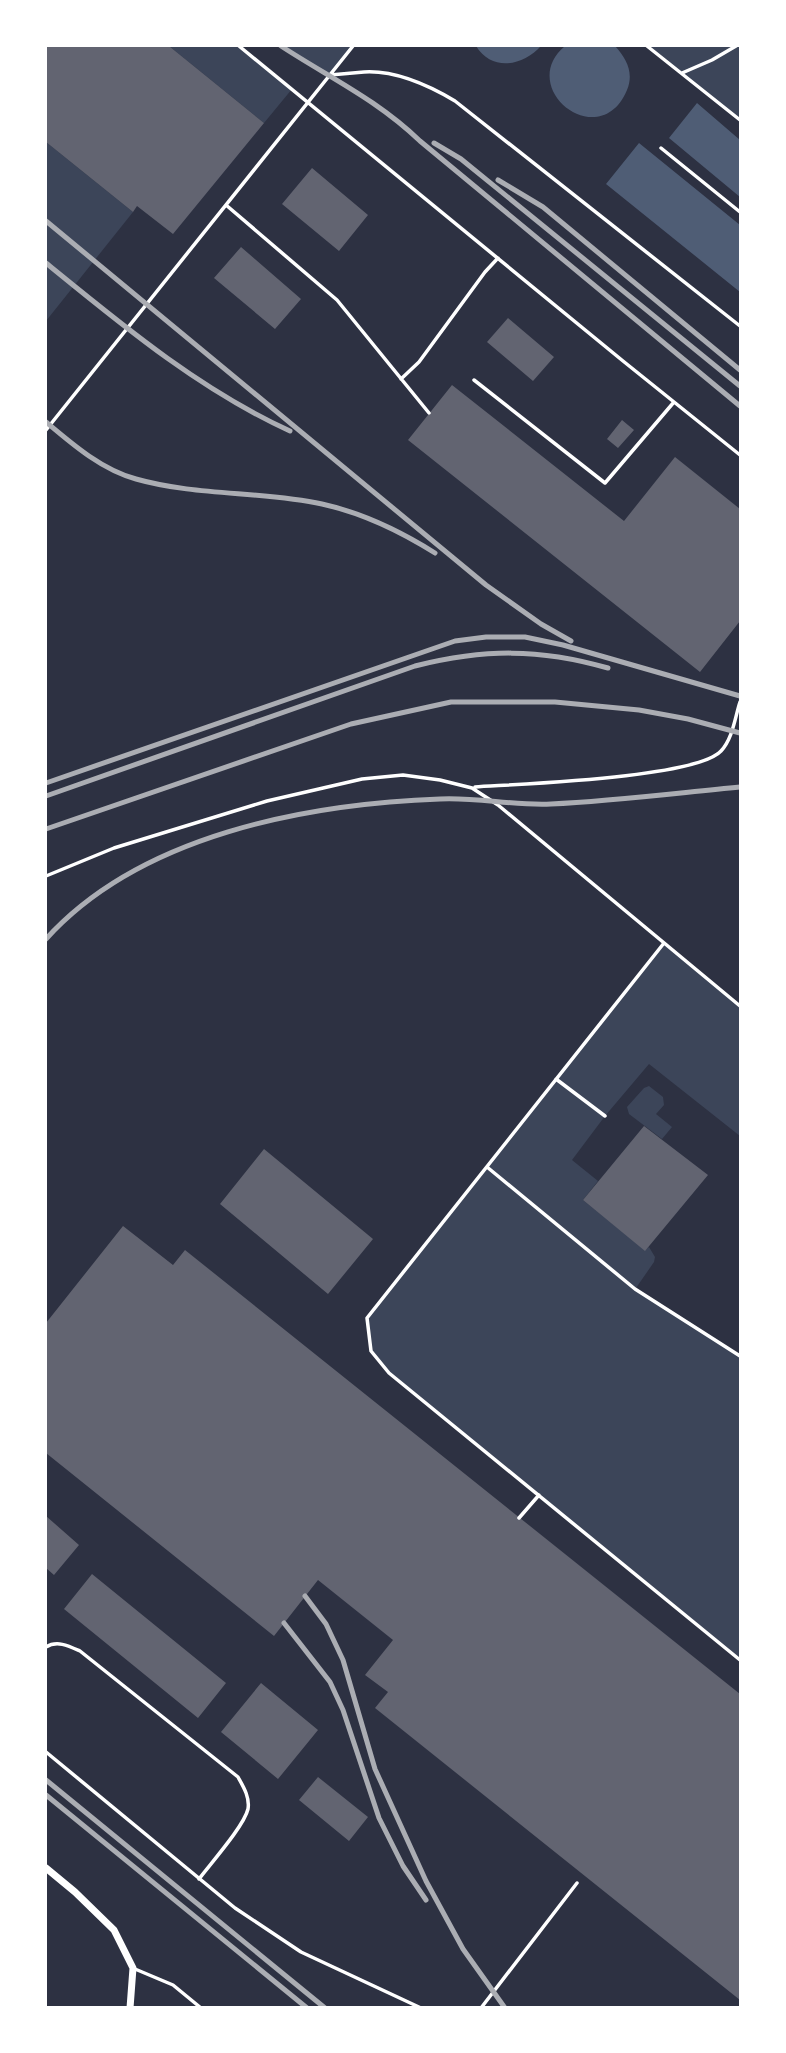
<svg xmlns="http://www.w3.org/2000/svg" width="786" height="2053" font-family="Ubuntu,sans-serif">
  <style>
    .green { fill: #3c4559 }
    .water { fill: #4f5d75 }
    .building { fill: #626471 }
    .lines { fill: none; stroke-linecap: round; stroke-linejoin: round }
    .service { stroke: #fff; stroke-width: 3.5 }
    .minor { stroke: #fff; stroke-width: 7 }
    .rail { stroke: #abadb3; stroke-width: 5 }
  </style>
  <rect width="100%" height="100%" fill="#2d3142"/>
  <path class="green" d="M169,46H239L292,89L264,123Z
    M281,46H353L330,75Z
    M647,46H740V120Z
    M46,142L133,212L46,321Z
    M664,943L740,1006V1136L649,1064L605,1116L572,1160L598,1181L583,1200L645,1250L649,1247L655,1257L654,1262L636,1288L740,1356V1658L389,1373L371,1351L367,1318Z
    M649,1086L663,1097L664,1105L656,1114L672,1127L662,1139L629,1114L627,1107L644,1088Z"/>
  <path class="water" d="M476,46H541C523,66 492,72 476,46Z
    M565,46H615C627,59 634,73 627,90C600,155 515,88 565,46Z
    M697,103L740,140V197L669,138Z
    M639,143L740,225V292L606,184Z"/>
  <path class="building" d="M46,46H169L264,123L173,234L137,206L133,212L46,142Z
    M312,168L368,215L339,251L282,204Z
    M241,247L301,299L275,329L214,278Z
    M508,318L554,357L533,381L487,342Z
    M452,385L624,521L675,457L740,509V621L700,672L408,440Z
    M622,420L634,430L618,448L607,439Z
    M644,1126L708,1175L645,1251L583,1200Z
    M264,1149L373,1239L328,1294L220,1204Z
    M123,1226L173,1265L185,1250L740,1694V2000L375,1708L388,1692L365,1675L393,1640L318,1580L274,1636L46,1453V1323Z
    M46,1516L79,1545L54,1575L46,1568Z
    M92,1574L226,1683L198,1718L64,1609Z
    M261,1683L318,1730L278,1779L221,1732Z
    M318,1777L368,1817L349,1841L299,1800Z"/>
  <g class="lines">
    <path class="service" d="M239,46L623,361L740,455
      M647,46L740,120
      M682,73L712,60L736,46
      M330,75C341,74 352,73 364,72C396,70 428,85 455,101L740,326
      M661,148L740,212
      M226,205L337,300L429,413
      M401,379L419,362L485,272L498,258
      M474,380L605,483L674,402
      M46,430L353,46
      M475,787C518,784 696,778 721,751C733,738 735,717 740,702
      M46,876L114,848L267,801L362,779L403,775L440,780L472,788L498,805L740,1006
      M664,943L367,1318L371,1351L389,1373L740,1660
      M556,1079L605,1116
      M487,1167L635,1289L740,1356
      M519,1518L539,1495
      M46,1647C57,1640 69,1646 80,1651L238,1777C243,1786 250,1797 248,1809C244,1826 211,1863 199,1879
      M46,1752L235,1908L301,1952L421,2008
      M135,1969L173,1985L201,2008
      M481,2008L577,1883"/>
    <path class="minor" d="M46,1868L75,1892L114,1930L133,1968L130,2008"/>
    <path class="rail" d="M281,46C330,78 376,99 420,141L740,406
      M434,143L461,159L740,386
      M498,180L543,207L740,370
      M46,221L486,585L541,624L571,641
      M46,263C122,325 200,390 290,431
      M46,422C72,444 102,470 136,479C196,496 261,491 322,504C363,513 400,531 435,553
      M46,783L455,641L486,637H525L563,645L740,696
      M46,796L415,666C484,649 539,648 608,668
      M46,829L351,724L451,702H555L639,710L688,719L740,733
      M46,939C140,835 306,804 440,799C477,797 514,806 551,804C614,801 677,793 740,787
      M305,1596L326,1624L343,1660L375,1769L426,1881L463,1949L505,2008
      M284,1623L330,1682L343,1710L379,1818L403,1866L426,1900
      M46,1780L325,2008
      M46,1795L307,2008"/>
  </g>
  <rect width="786" height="2053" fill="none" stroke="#ffffff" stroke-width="94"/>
</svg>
